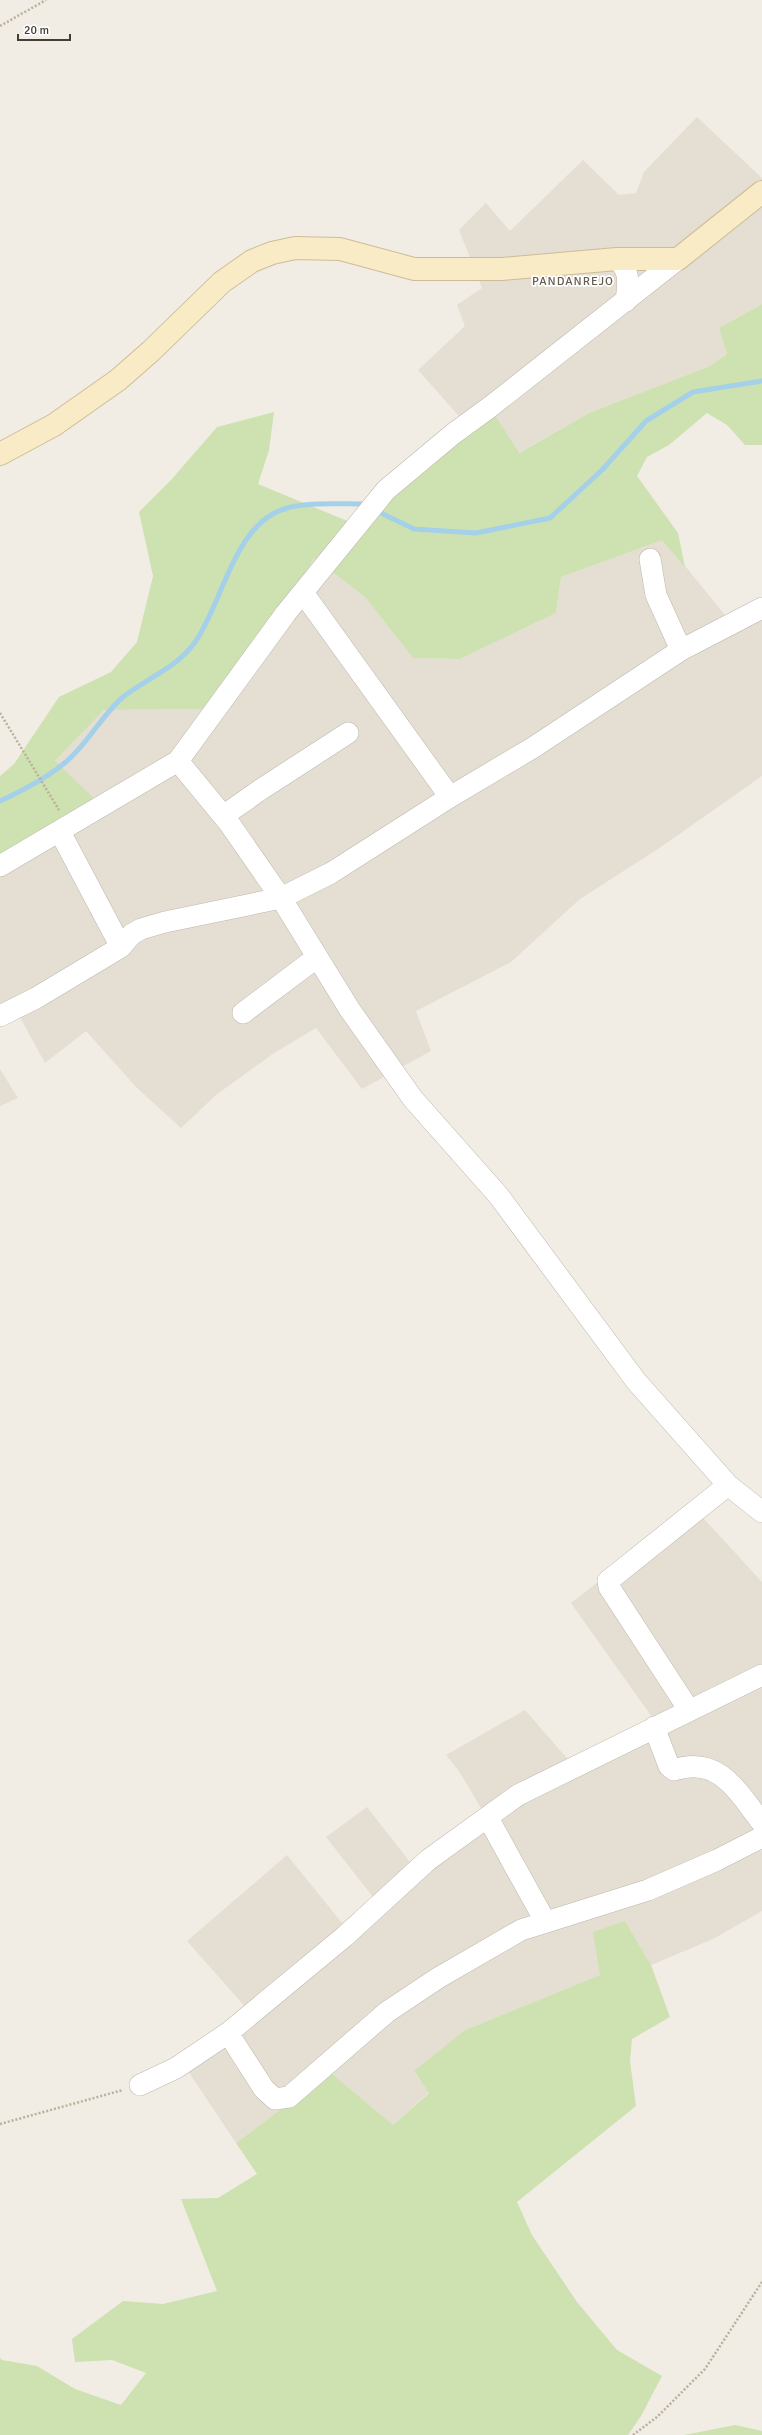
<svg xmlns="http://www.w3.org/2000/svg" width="762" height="2435" font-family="Signika,sans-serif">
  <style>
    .residential { fill: #e4ded3 }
    .green { fill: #cde2b0 }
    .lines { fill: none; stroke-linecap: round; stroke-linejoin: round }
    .stream { stroke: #a5d0e9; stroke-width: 5 }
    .street-casing { stroke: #beb7ab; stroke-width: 22 }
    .secondary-casing { stroke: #cdbd97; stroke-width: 24 }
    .path { stroke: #bcaf9b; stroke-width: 2.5; stroke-dasharray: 2 2; stroke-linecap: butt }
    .street { stroke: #fff; stroke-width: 21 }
    .secondary { stroke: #f9ebc6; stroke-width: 22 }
    .labels { text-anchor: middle; stroke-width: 3.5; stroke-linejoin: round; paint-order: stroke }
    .quarter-label { font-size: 12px; letter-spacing: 1px; fill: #645a4d; stroke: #fff }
  </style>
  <rect width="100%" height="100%" fill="#f1ede5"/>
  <path class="residential" d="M697,117L762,178V304L719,328L727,354L710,366L589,413L518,453L490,408L466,424L418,370L465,326L457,305L482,288L459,230L486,203L510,231L583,160L619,195L636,193L644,172Z
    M663,539L734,626L762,611V776L658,849L580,899L511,962L416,1011L431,1051L362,1089L316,1028L274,1053L216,1095L181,1128L136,1087L86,1031L45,1063L16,1010L0,1020V867L55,761L104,710L215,709L286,613L314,558L365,597L413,658L460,659L556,613L561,577Z
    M0,1069L18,1098L0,1106Z
    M694,1508L762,1582V1911L713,1939L651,1965L625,1921L600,1975L465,2030L414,2072L429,2092L393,2125L330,2072L236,2143L184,2065L248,2010L187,1941L287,1855L342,1923L373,1897L326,1837L367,1807L413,1866L488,1820L459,1771L446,1755L525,1710L578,1771L659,1727L571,1603Z"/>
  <path class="green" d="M762,304V445H745L727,425L707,413L669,445L647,457L637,476L678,533L685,567L662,540L561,577L556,613L460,659L413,658L365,597L314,558L286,613L215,709L104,710L55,761L101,805L0,867V776L14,764L59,697L111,672L137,642L153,576L139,512L171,480L217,427L274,412L269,450L258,484L357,525L490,407L519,453L589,413L710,366L727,354L719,328Z
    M625,1921L651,1965L670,2017L632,2039L630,2061L636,2106L517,2202L532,2235L577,2302L617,2350L662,2376L641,2416L628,2435H0V2358L2,2360L37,2366L75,2389L121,2405L146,2373L112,2360L75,2362L72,2339L123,2301L163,2304L217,2291L181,2199L218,2198L257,2174L236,2143L330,2072L393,2125L429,2093L414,2071L465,2030L600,1975L593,1932Z
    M735,2425L762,2431V2435H684Z"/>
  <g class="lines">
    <path class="stream" d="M375,510L414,529L476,533L550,518L602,470L646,421L693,392L762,381
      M0,801C24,790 47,778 67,761C89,742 102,715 123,697C146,679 179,666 195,642C223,603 234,522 287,508C310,502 338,504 362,504L367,506"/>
    <g class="street-casing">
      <path id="street" d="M617,259C631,271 628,284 626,301
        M650,559L656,595L681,650
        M304,594L450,797
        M178,761L229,823L281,898L350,1010L413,1099L498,1195L636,1381L728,1485L762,1512
        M223,816L260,790L348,733
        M60,832L121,947
        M0,866L178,761L286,613L386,490L453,434L490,407L678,259
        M243,1013L316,958
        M0,1016L36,998L121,947L132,934L141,929L165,922L281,898L331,873L450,797L534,747L681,650L762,608
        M689,1710L609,1587L608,1581L728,1485
        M654,1727L669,1766L674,1770C719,1755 738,1792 762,1823
        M488,1818L545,1921
        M228,2033L264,2089L275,2099L289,2097L387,2012L438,1978L521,1930L648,1890L717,1860L762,1837
        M140,2085L176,2068L228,2033L344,1937L428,1860L518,1795L762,1675"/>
    </g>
    <g class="secondary-casing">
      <path id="secondary" d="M0,454L54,425L118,380L151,351L222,282L252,261L272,253L295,248L340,249L414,269H502L617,259H678L762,192"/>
    </g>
    <path class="path" d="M0,26L46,0
      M0,713L59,810
      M0,2124L123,2090
      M633,2435L657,2417L705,2369L762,2282"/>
    <use href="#street" class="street"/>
    <use href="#secondary" class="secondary"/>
  </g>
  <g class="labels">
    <g class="quarter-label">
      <text x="573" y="285">PANDANREJO</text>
    </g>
  </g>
  <path d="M18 34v6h52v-6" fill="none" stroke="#423d35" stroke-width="2"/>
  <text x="24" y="34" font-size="12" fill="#423d35" stroke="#ffffff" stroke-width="3" paint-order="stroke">20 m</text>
</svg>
